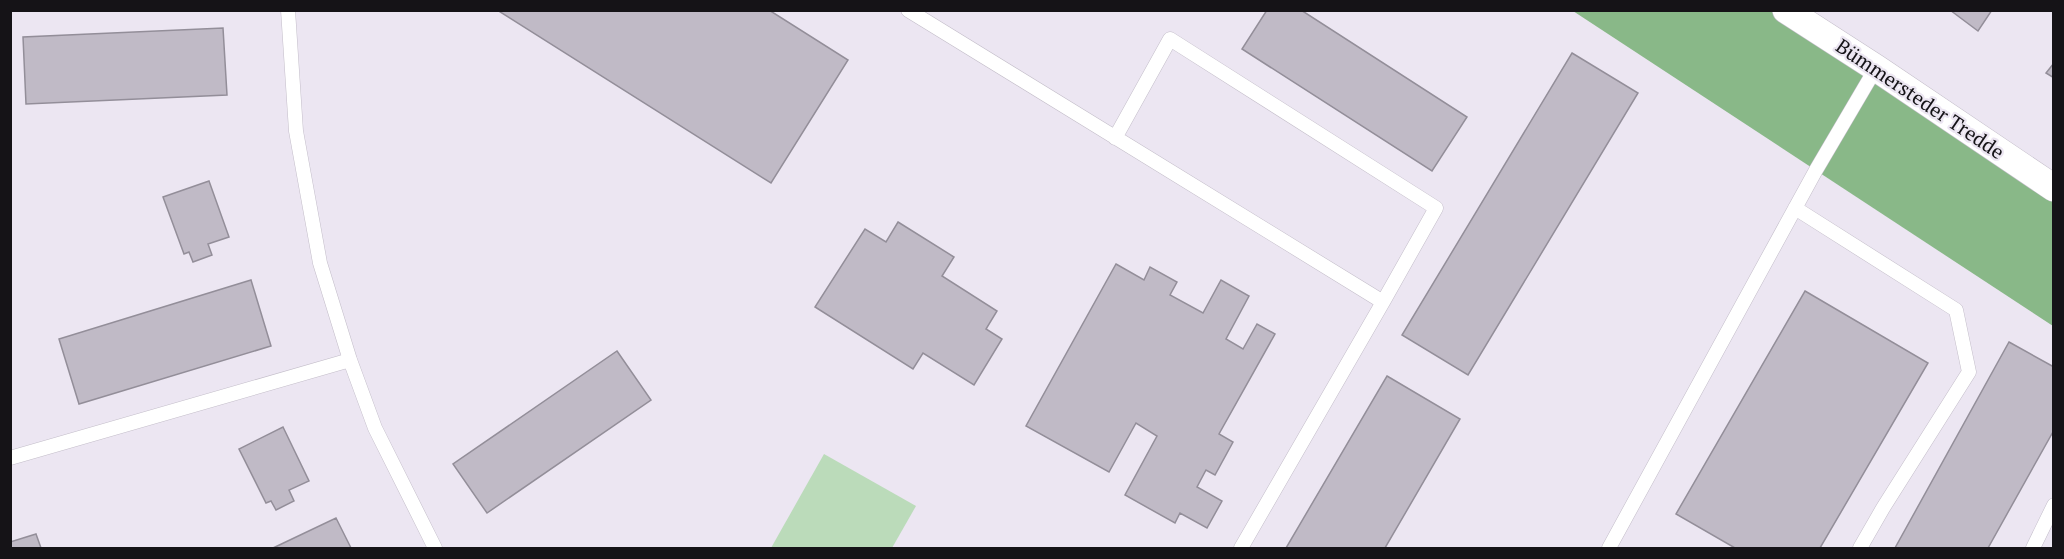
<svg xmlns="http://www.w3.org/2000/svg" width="2064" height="559" font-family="'PT Serif',serif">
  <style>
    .green { fill: #bbdbba }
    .forest { fill: #89b888 }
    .building { fill: #c0bac6; stroke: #938e99; stroke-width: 1.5 }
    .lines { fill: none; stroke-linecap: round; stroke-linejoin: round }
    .service-casing { stroke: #c3bdc9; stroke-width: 15 }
    .minor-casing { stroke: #c3bdc9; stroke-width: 28 }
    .service { stroke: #fff; stroke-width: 14 }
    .minor { stroke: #fff; stroke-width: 27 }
    .labels { text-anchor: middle; stroke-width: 4.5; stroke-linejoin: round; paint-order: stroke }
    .street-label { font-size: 20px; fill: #151317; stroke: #ece6f2 }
  </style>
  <rect width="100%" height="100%" fill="#ece6f2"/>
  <path class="green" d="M824,454L916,506L892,548H771Z"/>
  <path class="forest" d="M1573,11H1786L2053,188V326Z"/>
  <path class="building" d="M497,10H769L848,60L771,183Z
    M1267,10H1301L1467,117L1432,171L1242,49Z
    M1950,10H1992L1978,31Z
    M223,28L227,95L26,104L23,37Z
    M1572,53L1638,93L1468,375L1402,335Z
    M2054,63V78L2046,73Z
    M209,181L229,237L208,244L212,255L193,262L189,252L184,254L163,197Z
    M898,222L954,257L942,276L997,311L986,329L1002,339L974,385L923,353L913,369L815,307L865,229L886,242Z
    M1116,264L1144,280L1150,267L1177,282L1170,295L1203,313L1221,280L1249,296L1226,339L1243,349L1257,324L1275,334L1219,434L1233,442L1215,475L1206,470L1197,487L1222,501L1207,528L1180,513L1175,523L1125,495L1157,436L1136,423L1109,472L1026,426Z
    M251,280L271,346L79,404L59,339Z
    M1805,291L1928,363L1820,548H1735L1676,514Z
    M2009,342L2054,367V430L1988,548H1895Z
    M617,351L651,400L487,513L453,464Z
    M1387,376L1460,419L1385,548H1286Z
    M283,427L309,481L289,490L294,501L276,510L271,501L266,503L239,449Z
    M336,518L351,548H273Z
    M36,534L41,548H10V542Z"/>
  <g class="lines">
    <g class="service-casing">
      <path id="service" d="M288,10L296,131L320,263L350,360L375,428L435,548
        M908,10L1383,302L1436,208L1170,39L1115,138
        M1795,208L1956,310L1969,372L1883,508L1860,548
        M10,458L350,360
        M1241,548L1383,302
        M1609,548L1816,170L1876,68
        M2033,548L2054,505"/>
    </g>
    <g class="minor-casing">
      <path id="minor" d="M1786,10L1876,68L2054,188"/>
    </g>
    <use href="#service" class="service"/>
    <use href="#minor" class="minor"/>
  </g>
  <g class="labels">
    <g class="street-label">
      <text transform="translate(1920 99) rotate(34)" y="7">Bümmersteder Tredde</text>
    </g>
  </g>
  <rect width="2064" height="559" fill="none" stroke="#151317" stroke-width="24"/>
</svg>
